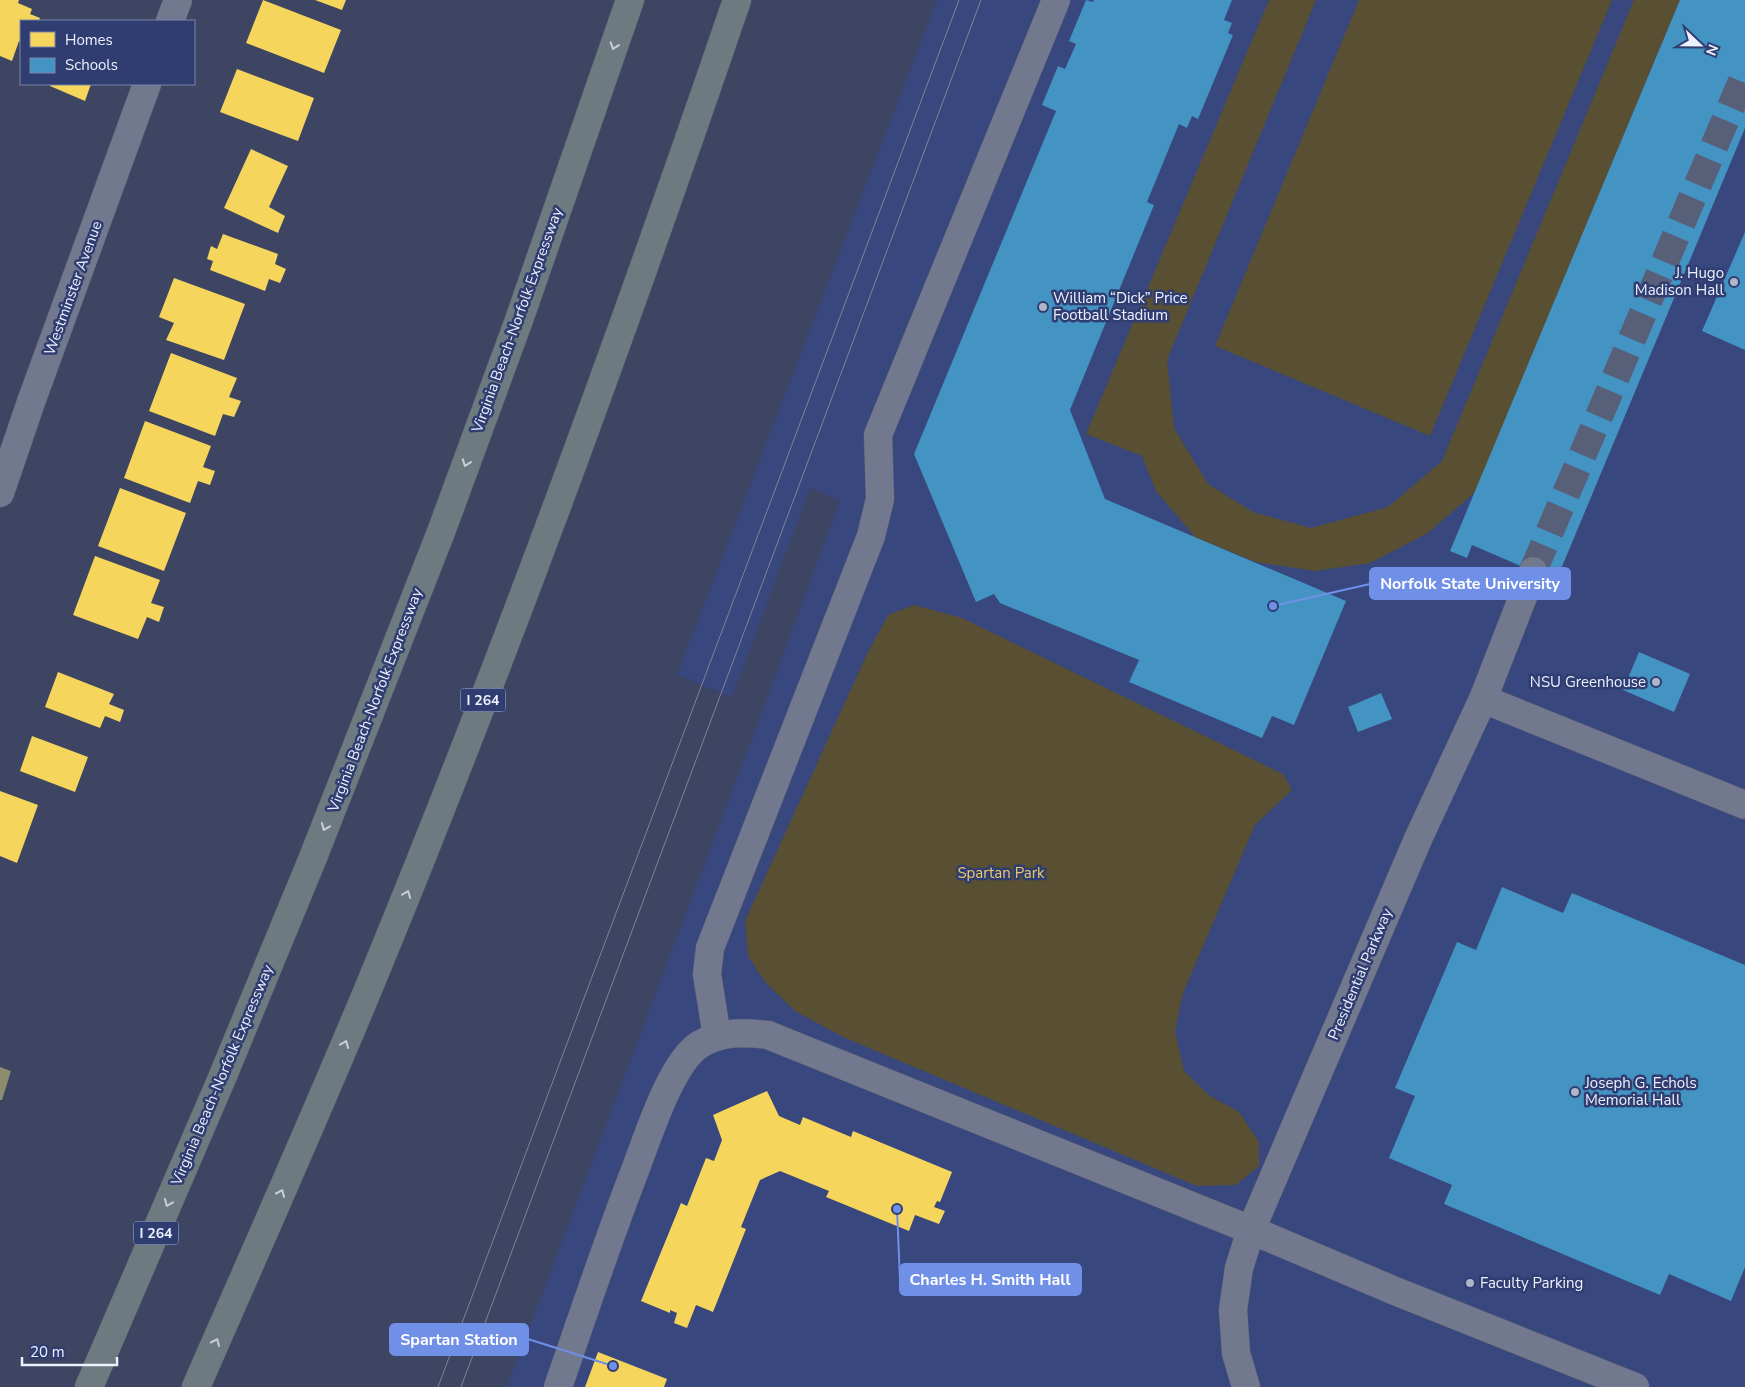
<svg xmlns="http://www.w3.org/2000/svg" width="1745" height="1387" font-family="'Nunito Sans',sans-serif">
  <style>
    .built { fill: #38477e }
    .green { fill: #594f32 }
    .homes { fill: #f6d55c }
    .schools { fill: #4393c3 }
    .industry { fill: #8c8c6e }
    .lines { fill: none; stroke-linecap: round; stroke-linejoin: round }
    .minor-tunnel { stroke: #585f79; stroke-width: 28; stroke-dasharray: 28 14; stroke-linecap: butt }
    .minor-casing { stroke: #595e72; stroke-width: 29 }
    .highway-casing { stroke: #595e72; stroke-width: 29 }
    .minor { stroke: #72798e; stroke-width: 28 }
    .highway { stroke: #6d7b81; stroke-width: 28 }
    .tram { stroke: #7e8396; stroke-width: 1 }
    .oneway { stroke: #c7ced8 }
    .poi-dot { fill: #b0b5c7; stroke: #2f3d71; stroke-width: 2 }
    .labels { text-anchor: middle; stroke-width: 5; stroke-linejoin: round; paint-order: stroke }
    .shield { fill: #2f3d71; stroke: #b4bbd4; stroke-width: 1 }
    .shield-label { font-size: 14px; font-weight: bold; fill: #edf1fe }
    .poi-label { font-size: 15px; fill: #edf1fe; stroke: #2f3d71; text-anchor: start }
    .street-label { font-size: 15px; fill: #edf1fe; stroke: #2f3d71 }
    .park-label { font-size: 15px; fill: #ebc967; stroke: #2f3d71 }
    .leader { fill: none; stroke: #708fe7; stroke-width: 2 }
    .callout-dot { fill: #708fe7; stroke: #2f3d71; stroke-width: 2 }
    .callout { fill: #708fe7; stroke: #708fe7; stroke-width: 2 }
    .callout-label { font-size: 16px; text-anchor: middle; font-weight: bold; fill: #fff }
  </style>
  <rect width="100%" height="100%" fill="#3e4562"/>
  <path class="built" d="M937,0H1745V1387H507L762,712L840,500L810,488L732,697L677,675Z"/>
  <path class="green" d="M1269,0H1316L1167,360L1174,428L1208,484L1253,512L1311,528L1388,507L1442,461L1634,0H1680L1475,492L1428,533L1370,563L1315,571L1256,562L1195,537L1156,491L1142,456L1086,434Z
    M1359,0H1612L1430,436L1215,346Z
    M914,605L962,618L1283,774L1292,790L1255,825L1183,993L1175,1031L1184,1071L1210,1096L1239,1112L1259,1142V1166L1236,1185L1197,1186L843,1037L795,1011L765,982L748,956L745,921L867,654L888,615Z"/>
  <path class="homes" d="M0,0H19L18,3L32,9L30,14L40,18L39,21H21V42L19,41L12,61L0,56Z
    M263,0L341,30L324,73L246,43Z
    M315,0H346L342,10Z
    M237,69L314,98L298,141L220,112Z
    M51,84H91L85,101L50,86Z
    M251,149L288,166L269,207L285,216L278,233L224,208Z
    M223,234L278,254L275,264L286,269L280,283L269,279L265,291L210,270L213,261L207,259L211,246L217,249Z
    M174,278L245,304L224,360L166,340L174,323L159,317Z
    M171,353L237,378L229,397L241,401L234,417L223,414L215,436L149,411Z
    M145,421L211,446L203,467L215,471L210,485L198,481L190,503L124,478Z
    M120,488L186,513L164,571L98,546Z
    M95,556L160,580L151,603L164,607L159,622L147,617L138,639L73,615Z
    M58,672L114,694L109,704L124,710L120,722L105,716L100,728L45,707Z
    M32,736L88,757L75,792L20,771Z
    M0,791L38,805L17,863L0,856Z
    M767,1091L779,1116L800,1125L803,1117L851,1137L853,1131L952,1172L940,1202L937,1201L934,1207L945,1211L939,1224L915,1215L909,1231L826,1197L829,1191L780,1171L760,1180L741,1227L746,1229L713,1312L696,1305L687,1328L674,1323L677,1313L670,1310V1313L641,1301L681,1203L687,1206L706,1158L714,1161L722,1140L713,1115Z
    M598,1352L667,1379L664,1387H585Z"/>
  <path class="schools" d="M1086,0L1093,2L1094,0H1232L1224,20L1232,23L1228,33L1233,35L1198,119L1192,116L1187,128L1179,124L1147,202L1154,205L1070,410L1105,499L1346,601L1294,725L1272,716L1262,738L1129,682L1139,660L1000,603L994,594L976,602L914,454L1056,111L1042,105L1058,66L1065,69L1076,44L1069,41Z
    M1680,0H1745V128L1556,581L1472,545L1467,558L1450,551Z
    M1745,232V350L1702,331Z
    M1639,652L1690,674L1674,712L1623,690Z
    M1381,693L1392,719L1358,732L1348,707Z
    M1502,887L1563,913L1572,893L1745,965V1267L1731,1301L1669,1274L1660,1295L1444,1204L1452,1185L1389,1158L1415,1096L1395,1088L1457,942L1476,950Z"/>
  <path class="industry" d="M0,1067L11,1071L2,1100H0Z"/>
  <g class="lines">
    <path class="minor-tunnel" d="M1533,571L1745,74"/>
    <g class="minor-casing">
      <path id="minor" d="M170,21L178,0
        M0,493L31,402L147,84
        M1483,699L1745,805
        M717,1037L707,974L710,948L871,536L880,499L878,435L1056,0
        M558,1387C583,1315 607,1243 634,1173C647,1140 670,1064 699,1045C721,1031 744,1032 768,1035L1251,1230L1395,1291L1635,1387
        M1246,1387L1236,1353L1233,1310L1239,1268L1251,1230L1418,839L1483,699L1533,571"/>
    </g>
    <g class="highway-casing">
      <path id="highway" d="M89,1387L222,1078L312,860L441,532L519,320L630,0
        M196,1387C256,1250 317,1113 374,975C506,654 625,328 737,0"/>
    </g>
    <use href="#minor" class="minor"/>
    <use href="#highway" class="highway"/>
    <path class="tram" d="M438,1387L959,0
      M461,1387L981,0"/>
  </g>
  <defs><path id="oneway-chevron" d="M-2-3.5L2.5 0L-2 3.5" fill="none" stroke-width="1.6" stroke-linecap="round" stroke-linejoin="round" transform="scale(1.25)"/></defs>
  <g class="oneway">
    <use href="#oneway-chevron" transform="translate(614 46) rotate(109)"/>
    <use href="#oneway-chevron" transform="translate(466 463) rotate(110)"/>
    <use href="#oneway-chevron" transform="translate(325 827) rotate(112)"/>
    <use href="#oneway-chevron" transform="translate(407 894) rotate(-68)"/>
    <use href="#oneway-chevron" transform="translate(345 1044) rotate(-67)"/>
    <use href="#oneway-chevron" transform="translate(281 1193) rotate(-66)"/>
    <use href="#oneway-chevron" transform="translate(168 1203) rotate(113)"/>
    <use href="#oneway-chevron" transform="translate(216 1342) rotate(-66)"/>
  </g>
  <g class="poi-dot">
    <circle cx="1734" cy="282" r="5"/>
    <circle cx="1043" cy="307" r="5"/>
    <circle cx="1656" cy="682" r="5"/>
    <circle cx="1575" cy="1092" r="5"/>
    <circle cx="1470" cy="1283" r="5"/>
  </g>
  <g class="labels">
    <g class="shield">
      <rect x="460.5" y="688.5" width="45" height="23" rx="4"/>
      <rect x="133.5" y="1221.5" width="45" height="23" rx="4"/>
    </g>
    <g class="shield-label">
      <text x="483" y="705">I 264</text>
      <text x="156" y="1238">I 264</text>
    </g>
    <g class="poi-label">
      <text x="1724" y="278" text-anchor="end">J. Hugo<tspan x="1724" dy="17">Madison Hall</tspan></text>
      <text x="1053" y="303">William “Dick” Price<tspan x="1053" dy="17">Football Stadium</tspan></text>
      <text x="1646" y="687" text-anchor="end">NSU Greenhouse</text>
      <text x="1585" y="1088">Joseph G. Echols<tspan x="1585" dy="17">Memorial Hall</tspan></text>
      <text x="1480" y="1288">Faculty Parking</text>
    </g>
    <g class="street-label">
      <text transform="translate(73 288) rotate(-70)" y="5">Westminster Avenue</text>
      <text transform="translate(517 320) rotate(-70)" y="5">Virginia Beach-Norfolk Expressway</text>
      <text transform="translate(375 700) rotate(-69)" y="5">Virginia Beach-Norfolk Expressway</text>
      <text transform="translate(1360 974) rotate(-67)" y="5">Presidential Parkway</text>
      <text transform="translate(222 1075) rotate(-67)" y="5">Virginia Beach-Norfolk Expressway</text>
    </g>
    <g class="park-label">
      <text x="1001" y="878">Spartan Park</text>
    </g>
  </g>
  <path class="leader" d="M1273 606L1370 584M897 1209L900 1280M613 1366L528 1339"/>
  <g class="callout-dot">
    <circle cx="1273" cy="606" r="5"/>
    <circle cx="897" cy="1209" r="5"/>
    <circle cx="613" cy="1366" r="5"/>
  </g>
  <g class="callout">
    <rect x="1370" y="568" width="200" height="31" rx="5"/>
    <rect x="900" y="1264" width="181" height="31" rx="5"/>
    <rect x="390" y="1324" width="138" height="31" rx="5"/>
  </g>
  <g class="callout-label">
    <text x="1470" y="589">Norfolk State University</text>
    <text x="990" y="1285">Charles H. Smith Hall</text>
    <text x="459" y="1345">Spartan Station</text>
  </g>
  <rect x="20" y="20" width="175" height="65" fill="#2f3d71" stroke="#7b85a9"/>
  <rect x="30" y="32" width="25" height="15" fill="#f6d55c" stroke="#7b85a9"/>
  <text x="65" y="45" font-size="15" fill="#edf1fe">Homes</text>
  <rect x="30" y="58" width="25" height="15" fill="#4393c3" stroke="#7b85a9"/>
  <text x="65" y="70" font-size="15" fill="#edf1fe">Schools</text>
  <g transform="translate(1700 45) rotate(112)" stroke="#2f3d71" stroke-width="4" paint-order="stroke">
  <path d="M0-4L9 19L0 12L-9 19Z" fill="#edf1fe"/>
  <text y="-8" font-size="14" font-weight="bold" text-anchor="middle" fill="#edf1fe">N</text>
  </g>
  <path d="M22 1357v8h95v-8" fill="none" stroke="#edf1fe" stroke-width="2.5"/>
  <text x="30" y="1357" font-size="15" fill="#edf1fe" stroke="#2f3d71" stroke-width="4" paint-order="stroke">20 m</text>
</svg>
